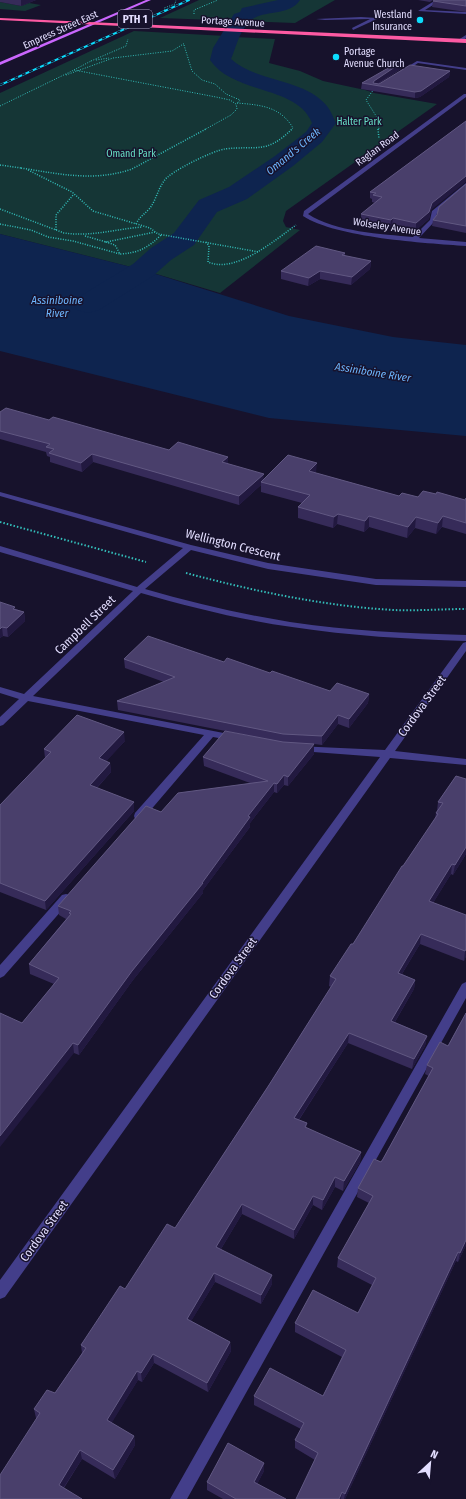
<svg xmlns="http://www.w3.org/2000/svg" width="466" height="1499" font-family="'Fira Sans Condensed',sans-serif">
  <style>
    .green { fill: #153636 }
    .water { fill: #0e244f }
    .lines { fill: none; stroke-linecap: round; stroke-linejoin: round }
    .river { fill: #0e244f; fill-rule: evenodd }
    .path-far2 { stroke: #33beba; stroke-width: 1; stroke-dasharray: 1 1.5; stroke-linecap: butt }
    .path-far1 { stroke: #33beba; stroke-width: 1.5; stroke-dasharray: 1 1.5; stroke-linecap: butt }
    .path { stroke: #33beba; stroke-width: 2; stroke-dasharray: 1.5 2; stroke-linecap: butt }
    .minor { fill: #433e8a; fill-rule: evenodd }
    .major { fill: #ca66fd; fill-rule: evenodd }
    .highway { fill: #fd5aa3; fill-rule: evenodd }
    .rail-casing { stroke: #0cdcfc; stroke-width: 2 }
    .rail { stroke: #17122c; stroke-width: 1.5; stroke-dasharray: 4; stroke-linecap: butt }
    .wall { fill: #362b59 }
    .shaded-wall { fill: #221940 }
    .building { fill: #493f6b; stroke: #615882 }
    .poi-dot { fill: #0cdcfc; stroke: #17122c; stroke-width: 1.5 }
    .labels { text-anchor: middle; stroke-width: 3; stroke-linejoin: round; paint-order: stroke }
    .far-poi-label { font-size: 10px; fill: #e3deff; stroke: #17122c; text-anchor: end }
    .far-street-label { font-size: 10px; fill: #e3deff; stroke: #17122c }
    .far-park-label { font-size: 10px; fill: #68e0c6; stroke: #17122c }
    .shield { fill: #17122c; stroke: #a6a1c0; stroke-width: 1 }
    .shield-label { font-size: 11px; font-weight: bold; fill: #e3deff }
    .far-water-label { font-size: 11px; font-style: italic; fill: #6db5fd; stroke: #17122c }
    .street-label { font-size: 12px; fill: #e3deff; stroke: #17122c }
  </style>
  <rect width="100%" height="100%" fill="#17122c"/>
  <path class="green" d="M199,0H335L295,23L160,18Z
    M0,2L21,6L29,3L41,5L25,11L0,9Z
    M134,31L226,36L224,42L217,47L220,54L215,61C219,67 227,74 233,78C254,90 315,91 318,122L301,144L267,165L235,190L248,192L287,164L324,133C347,101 275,88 257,80C246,76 237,68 227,62L225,59L234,49L228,48L233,37L275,39L269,63L300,71L323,81L365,90L374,93L437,104L286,211L283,221L286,227L300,230L220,293L143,270L0,234V93Z"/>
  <path class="water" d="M0,234L143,270L289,316L393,337L466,345V436L269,418L0,351Z"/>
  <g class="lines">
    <path class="river" d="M278,0H300C288,18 261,8 248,23C239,33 236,47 231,59C258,83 304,78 327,106C331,111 333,117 336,123L322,142L293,166L247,199L217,212L194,245L171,260L153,276L99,310L88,313L77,310L73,304L77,298L133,264L151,248L174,233L199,200L229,187L275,156L306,132L312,123C297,85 234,95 210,60L213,48L234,14L240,12L242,8Z"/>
    <path class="path-far2" d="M166,12L164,8L175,4L176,0
      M194,14V10L218,0
      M184,45L192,71L202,80L215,84L226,94L240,100L237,104
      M96,60L109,58
      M91,61L126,46L128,39
      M74,70L91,61
      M66,75L113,58L172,51L185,43
      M374,89L366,100L378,119L379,130
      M237,103C260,105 280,106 293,128L291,130
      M0,106L74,70L216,97L230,100L236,104L237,109L231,115L204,130"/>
    <path class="path-far1" d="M378,129L379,139
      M0,165L21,168
      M21,168C59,174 95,182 132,169L206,129
      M28,170L72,192L93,211L150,228L158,234L259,252
      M0,209L64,233C91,237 116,229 142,227
      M0,224L31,230L48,237L73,241L120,254
      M136,224C139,217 145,214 150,208C156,200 158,189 164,181C169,172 214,150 225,149C256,145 266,155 292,129
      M56,230V215L74,194
      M155,232L106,242L115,245L120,254C138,253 148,248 161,235
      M85,236L106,242
      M206,242L209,246L208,262C236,274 275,240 296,225"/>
    <path class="path" d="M0,522L146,562
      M186,573C254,591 323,606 393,610C417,611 442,609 466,609"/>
    <path class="minor" d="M436,0H441L425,10L466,12V14L418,11Z
      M361,17L393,19H377L353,30L352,28L370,19L325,20L316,19Z
      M466,35V38L462,42H458V40Z
      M417,61L466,68V70L418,63L403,73L399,72Z
      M464,94H466V97L308,214C335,232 382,234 413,237L430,220L432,211L466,183V188L437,213L435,221L419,238L466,242V246C425,243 337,238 303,216L304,211Z
      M0,492L191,545L268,563L376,579L466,581V587L376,585L268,569L191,550L145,589C193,603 241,614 290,622C348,631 407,633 466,635V641C408,639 350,636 292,627C241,620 190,607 141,593L33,696L239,736L240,738L239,740L235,741L213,737L143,819H135L134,816L135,813L204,735L28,701L3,725L0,726V717L19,699L0,693V687L24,694L133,591L0,552V546L137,587L183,548L0,496Z
      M466,642V651L395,751L466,759V765L390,758L5,1297L0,1299V1280L380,757L300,751L296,750L295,748L296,746L385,750L463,643Z
      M66,894L70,895L72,898L70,901L4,976L0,978V965L62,895Z
      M466,982V998L187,1499H170L462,984Z"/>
    <path class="major" d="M146,0H151L0,65V62Z"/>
    <path class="highway" d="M0,18L466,39V43L0,20Z"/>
    <g class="rail-casing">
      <path id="rail" d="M0,85L189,0"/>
    </g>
    <use href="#rail" class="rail"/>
  </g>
  <path class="wall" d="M0,0H36L21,6L0,2Z
    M418,0H433L430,2Z
    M466,0V12L432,7L433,1Z
    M401,69L378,84H379L450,71L449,77L420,97L415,98L361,89L362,83Z
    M466,121L431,210L429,219L416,230L392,225L390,227L361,221V214L375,203L372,202V199L370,198V192Z
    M466,184V233L432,226L433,220Z
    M345,253V256L371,261L370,269L351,285L320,279L308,286L281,279V271Z
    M0,412L49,420L169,450L228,457V464L263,479L316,473L399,496L418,497L436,494L465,500L466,498V534L442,527L436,534L415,528L407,538L369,527L364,532L337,524L333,528L298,518V507L302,503L261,492V485L239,505L93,462L82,472L50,462V457L47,456L46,452L0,439Z
    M0,602L16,609L24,612L25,621L8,637L3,636L0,638Z
    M124,659L224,662L270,673L330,691L369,694L368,703L349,728L338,724L322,745L314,744V754L288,786L284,785L277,793L274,792L250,823V827L203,890V893L133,980L79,1055L74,1053L22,1023L54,984L30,974L29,964L66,919L59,915L58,906L161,812L250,783L204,766L203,757L251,736L118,710L117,701L164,682L125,668Z
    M125,741L106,761L110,763L111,772L97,788L134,802V811L46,910L0,892V805L45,758L44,749Z
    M456,776L466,854L453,875L451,874L433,903L466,915V956L464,961L420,944L402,974L415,980L414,989L395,1022L427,1036L425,1046L412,1069L348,1043L299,1120L307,1123L306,1128L361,1152L360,1162L343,1191L335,1187L322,1210L313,1205L294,1239L242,1214L221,1249L272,1284L261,1304L215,1282L191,1321L230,1342L231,1351L208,1392L154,1363L142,1382L138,1380L111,1423L134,1436L135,1445L115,1479L82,1459L64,1488L0,1499L37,1418H36L34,1409L55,1393L82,1353L81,1345L125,1289L175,1228L269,1085L331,987L329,986L330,976L353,944L403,866L435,819L436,813L437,811L438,802Z
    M466,1013V1245L458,1262L456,1261L345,1499H296L315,1460L295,1448V1440L301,1429L254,1405V1396H323L342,1357L295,1332V1323L358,1313L372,1285L337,1267L338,1258L369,1203L357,1197L358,1188L383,1159L429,1076L425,1074L427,1065L448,1046Z
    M264,1463V1471L257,1484L286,1499H223L207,1490V1482Z"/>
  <path class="shaded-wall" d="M21,0H36L21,6Z
    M401,63V69L375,85H373L374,81Z
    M450,71L449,77L420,97L415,98V92Z
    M466,176V182L431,210L429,219L416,230V223L432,203Z
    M393,218L392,225L390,227L391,220Z
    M371,261L370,269L351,285L352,277Z
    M320,271V279L308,286L309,278Z
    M92,454L93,462L82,472L81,463Z
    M228,457V466L222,462Z
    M317,463L316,473L309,471Z
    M264,474L263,482H261V485L239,505V496Z
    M338,514L337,524L333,528L334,517Z
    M369,516V527L364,532L365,521Z
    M443,516L442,527L436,534L438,523Z
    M416,517L415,528L407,538L408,527Z
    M24,612L25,621L8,637L7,628Z
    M2,627L3,636L0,638V629Z
    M369,694L368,703L349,728V719Z
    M338,715V724L322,745V736Z
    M124,732L125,741L100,768L99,758Z
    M314,744V754L288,786V777Z
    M110,763L111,772L91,794L90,785Z
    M284,775V785L277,793V784Z
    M274,783V792L250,823V827L203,890V893L133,980L79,1055L78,1045L132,971L202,883L248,816Z
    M134,802V811L46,910L45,901Z
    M466,847V854L453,875L455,865Z
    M452,864L451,874L428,911L429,901Z
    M421,934L420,944L397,982L398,973Z
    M466,949V956L464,961L465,951Z
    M415,980L414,989L390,1030L391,1021Z
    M349,1033L348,1043L294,1127V1118Z
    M427,1036L425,1046L412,1069L414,1059Z
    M73,1043L74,1053L0,1147V1136Z
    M361,1152L360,1162L343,1191L344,1181Z
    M335,1177V1187L322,1210L323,1200Z
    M313,1196V1205L294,1239V1230Z
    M242,1204V1214L216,1257V1247Z
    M466,1240V1245L458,1262L460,1253Z
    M458,1252L456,1261L345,1499H344L345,1494Z
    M214,1273L215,1282L187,1328V1319Z
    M272,1275V1284L261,1304V1295Z
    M230,1342L231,1351L208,1392L207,1383Z
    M153,1354L154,1363L142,1382L141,1373Z
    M137,1371L138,1380L108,1429L107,1420Z
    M134,1436L135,1445L115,1479L113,1470Z
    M80,1450L82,1459L60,1493L59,1485Z
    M264,1463V1471L254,1490V1482Z
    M342,1492L341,1499H339Z"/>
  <path class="building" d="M435,0H466V6L433,1Z
    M397,63H401L374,81L373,83L379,84L410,65L450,71L421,91L415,92L362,83Z
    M466,121V176L432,203L429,212L416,223L393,218L391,220L361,214L382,197L373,195L376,193L370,192Z
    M466,184V226L433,220L437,215L439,207Z
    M316,246L345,253L342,255L371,261L352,277L320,271L309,278L281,271Z
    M6,408L49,420L53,417L169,450L178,442L228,457L222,462L264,474L239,496L92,454L81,463L49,453L54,449L46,447L50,444L0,431V412Z
    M288,455L317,463L309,471L399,496L402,493L418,497L423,491L436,494L437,492L465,500L466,498V523L443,516L438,523L416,517L408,527L369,516L365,521L338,514L334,517L298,507L310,495L261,482Z
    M0,602L15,607L13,609L24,612L7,628L2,627L0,629Z
    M148,636L224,662L227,658L270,673L272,671L330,691L337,683L369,694L349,719L338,715L322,736L283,734L117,701L175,677L124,659Z
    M77,715L124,732L99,758L110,763L90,785L134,802L45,901L0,883V805L51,752L44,749Z
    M225,731L283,742L314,744L288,777L284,775L277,784L274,783L248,816L250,817L202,883H203L132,971L78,1045L73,1043L0,1136V1013L22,1023L59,978L29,964L71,914L69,913L71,911L58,906L146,806L161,812L178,793L268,781L203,757Z
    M456,776L466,779V847L455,865L452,864L429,901L466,915V949L465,951L421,934L398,973L415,980L391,1021L427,1036L414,1059L349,1033L294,1118L307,1123L305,1127L361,1152L344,1181L335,1177L323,1200L313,1196L294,1230L242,1204L216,1247L272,1275L261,1295L214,1273L187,1319L230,1342L207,1383L153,1354L141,1373L137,1371L107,1420L134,1436L113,1470L80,1450L59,1485L82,1499H0V1475L40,1413L34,1409L47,1390L55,1393L86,1348L81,1345L120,1286L125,1289L167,1224L175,1228L269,1085L336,979L330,976L351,944H353L402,866H403L438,814L436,813L443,803L438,802Z
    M466,1013V1240L460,1253L458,1252L345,1494L342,1492L339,1499H296L318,1453L295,1440L304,1423L254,1396L270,1368L323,1396L346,1350L295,1323L313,1290L358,1313L376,1278L338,1258L373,1196L358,1188L374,1159L381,1162L383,1159L433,1068L427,1065L440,1042L448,1046Z
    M228,1443L264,1463L254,1482L286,1499H236L207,1482Z"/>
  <g class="poi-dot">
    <circle cx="420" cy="20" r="4"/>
    <circle cx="336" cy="57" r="4"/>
  </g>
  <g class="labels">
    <g class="far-poi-label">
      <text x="412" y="18">Westland<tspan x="412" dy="12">Insurance</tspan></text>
      <text x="344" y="55" text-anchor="start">Portage<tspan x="344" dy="12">Avenue Church</tspan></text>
    </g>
    <g class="far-street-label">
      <text transform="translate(233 21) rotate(3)" y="4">Portage Avenue</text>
      <text transform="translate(60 29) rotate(-24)" y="4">Empress Street East</text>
      <text transform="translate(377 148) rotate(-36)" y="4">Raglan Road</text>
      <text transform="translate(387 226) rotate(9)" y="4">Wolseley Avenue</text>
    </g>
    <g class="far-park-label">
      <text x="359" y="125">Halter Park</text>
      <text x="131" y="157">Omand Park</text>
    </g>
    <rect class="shield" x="118" y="10" width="34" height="18" rx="3"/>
    <g class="shield-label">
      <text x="135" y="23">PTH 1</text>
    </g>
    <g class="far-water-label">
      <text transform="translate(293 151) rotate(-40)" y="4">Omand's Creek</text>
      <text x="57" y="304">Assiniboine<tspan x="57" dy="13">River</tspan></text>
      <text transform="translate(373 372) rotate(9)" y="4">Assiniboine River</text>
    </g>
    <g class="street-label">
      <text transform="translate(233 545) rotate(14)" y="4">Wellington Crescent</text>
      <text transform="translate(85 625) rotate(-44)" y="4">Campbell Street</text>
      <text transform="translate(422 706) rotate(-54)" y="4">Cordova Street</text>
      <text transform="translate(233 968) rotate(-54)" y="4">Cordova Street</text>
      <text transform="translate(44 1231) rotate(-54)" y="4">Cordova Street</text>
    </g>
  </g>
  <g transform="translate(430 1463) rotate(26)" stroke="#17122c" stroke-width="3" paint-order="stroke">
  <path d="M0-3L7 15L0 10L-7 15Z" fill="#e3deff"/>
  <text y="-6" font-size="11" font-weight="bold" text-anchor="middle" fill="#e3deff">N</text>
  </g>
</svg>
